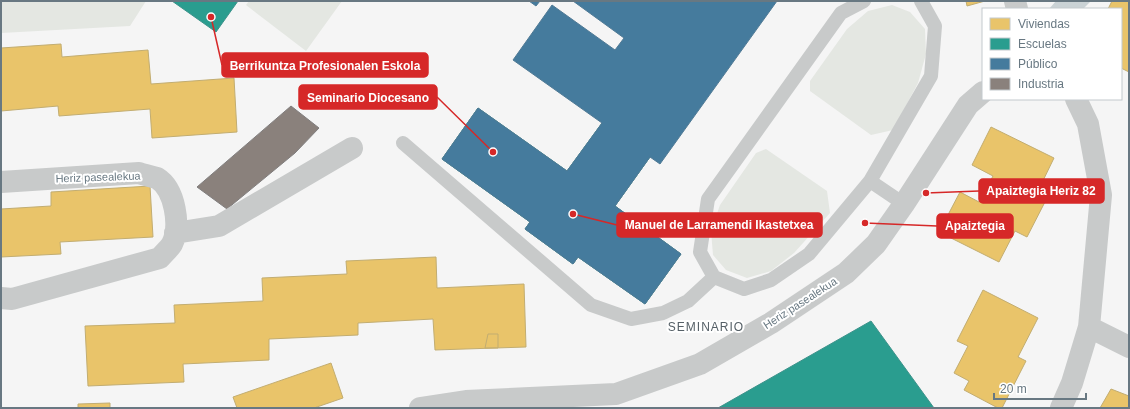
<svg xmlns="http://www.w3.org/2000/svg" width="1130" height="409" font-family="Helvetica,sans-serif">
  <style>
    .green { fill: #e4e7e2 }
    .water { fill: #cad2d5 }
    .homes { fill: #e9c46a; stroke: #c2ad71 }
    .schools { fill: #2a9d8f; stroke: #3d928b }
    .public { fill: #457b9d; stroke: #507a95 }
    .industry { fill: #8a817c; stroke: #807e7e }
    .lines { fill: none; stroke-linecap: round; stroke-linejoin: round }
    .lane { stroke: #c8caca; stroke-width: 14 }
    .street { stroke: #c8caca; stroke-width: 22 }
    .labels { text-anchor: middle; stroke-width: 4; stroke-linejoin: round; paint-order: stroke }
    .street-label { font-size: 11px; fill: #687882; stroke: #fff }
    .neighbourhood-label { font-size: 12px; letter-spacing: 1px; fill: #566067; stroke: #fff }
    .leader { fill: none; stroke: #d62828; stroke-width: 1.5 }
    .callout-dot { fill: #d62828; stroke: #fff; stroke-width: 1.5 }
    .callout { fill: #d62828; stroke: #d62828; stroke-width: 1.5 }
    .callout-label { font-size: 12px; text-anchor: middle; font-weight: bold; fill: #fff }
  </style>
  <rect width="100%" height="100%" fill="#f5f5f5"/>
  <path class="green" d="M1,1H146L130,26L1,33Z
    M249,1H342L306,51L246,5Z
    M892,5L910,12L925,29L926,54L918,83L893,130L871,135L810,91V81L847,29L868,11Z
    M766,149L827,191L830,213L794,253L771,271L747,278L726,270L713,255L711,231L720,205L756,153Z"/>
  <path class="water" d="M1056,1H1091L1083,9H1049Z"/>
  <path class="homes" d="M966,1H985L967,6Z
    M1112,1H1129V72L1121,68V9H1108Z
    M61,44L62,57L148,50L151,84L234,78L237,132L152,138L150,109L59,116L58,106L1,111V48Z
    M991,127L1054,158L1037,193L1047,198L1027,237L1015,231L999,262L939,232L960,192L979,202L993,176L972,165Z
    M150,186L153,237L60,242L61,254L1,257V209L51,206V192Z
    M436,257L437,288L524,284L526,347L435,350L433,319L358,323V335L269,339V360L183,364L184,382L88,386L85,326L175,323L174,305L263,301L262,278L347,274L346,261Z
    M983,290L1038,318L1018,357L1026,361L1002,408H998L964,390L969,381L954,373L968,346L957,341Z
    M488,334H498V348H485Z
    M331,363L343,398L314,408H237L233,397Z
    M1111,389L1129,396V408H1100Z
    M110,403V408H78V404Z"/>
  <path class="schools" d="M172,1H238L216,32Z
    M478,108L567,171L602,123L650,157L615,206L681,254L645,304L578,257L573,264L525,229L530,222L442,159Z
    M871,321L934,408H718Z"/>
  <path class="public" d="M529,1H540L536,6Z
    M573,1H777L660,164L650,157L615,206L681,254L645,304L578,257L573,264L525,229L530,222L442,159L478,108L567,171L602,123L513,60L552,5L615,50L624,38Z"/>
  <path class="industry" d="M291,106L319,128L295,153L227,209L197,187Z"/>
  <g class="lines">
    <path class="lane" d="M864,1L841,13L708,199L700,252L714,277L744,289L771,280L809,254L870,181L931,76L935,26L921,1
      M403,143L591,305L631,319L663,313L688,301L714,277
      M870,181L904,204"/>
    <path class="street" d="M1015,1L1017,9
      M1,182L139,173C144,175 151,176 157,178C175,189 181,226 172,244C169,249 163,254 160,258L12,299L1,298
      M175,233L219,226L352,148
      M1089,327L1129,347
      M420,408L466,401L616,394L700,364L771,323L846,273L876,244L904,204L968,105L983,92
      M1061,408L1072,383L1089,327L1101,195L1088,124L1076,99"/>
  </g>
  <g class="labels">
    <g class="street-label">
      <text transform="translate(98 177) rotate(-2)" y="4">Heriz pasealekua</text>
      <text transform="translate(800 303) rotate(-33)" y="4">Heriz pasealekua</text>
    </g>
    <g class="neighbourhood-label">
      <text x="706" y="331">SEMINARIO</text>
    </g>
  </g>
  <path class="leader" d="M211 17L222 65M493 152L437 97M926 193L979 191M573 214L617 225M865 223L937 226"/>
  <g class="callout-dot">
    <circle cx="211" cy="17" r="4"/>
    <circle cx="493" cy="152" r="4"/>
    <circle cx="926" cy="193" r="4"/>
    <circle cx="573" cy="214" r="4"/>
    <circle cx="865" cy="223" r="4"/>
  </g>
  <g class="callout">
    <rect x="222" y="53" width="206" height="24" rx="4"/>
    <rect x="299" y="85" width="138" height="24" rx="4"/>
    <rect x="979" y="179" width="125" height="24" rx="4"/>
    <rect x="617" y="213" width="205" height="24" rx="4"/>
    <rect x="937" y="214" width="76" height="24" rx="4"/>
  </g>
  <g class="callout-label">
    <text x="325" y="70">Berrikuntza Profesionalen Eskola</text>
    <text x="368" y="102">Seminario Diocesano</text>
    <text x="1041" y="195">Apaiztegia Heriz 82</text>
    <text x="719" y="229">Manuel de Larramendi Ikastetxea</text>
    <text x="975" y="230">Apaiztegia</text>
  </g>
  <rect width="1130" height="409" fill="none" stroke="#687882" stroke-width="4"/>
  <rect x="982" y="8" width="140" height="92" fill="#ffffff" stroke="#c3c9cd"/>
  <rect x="990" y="18" width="20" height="12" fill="#e9c46a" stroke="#c3c9cd"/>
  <text x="1018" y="28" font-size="12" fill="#687882">Viviendas</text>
  <rect x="990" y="38" width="20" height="12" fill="#2a9d8f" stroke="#c3c9cd"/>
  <text x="1018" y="48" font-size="12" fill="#687882">Escuelas</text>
  <rect x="990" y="58" width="20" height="12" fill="#457b9d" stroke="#c3c9cd"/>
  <text x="1018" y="68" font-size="12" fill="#687882">Público</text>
  <rect x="990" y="78" width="20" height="12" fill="#8a817c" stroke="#c3c9cd"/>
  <text x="1018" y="88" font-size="12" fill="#687882">Industria</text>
  <path d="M994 393v6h92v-6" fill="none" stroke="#687882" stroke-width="2"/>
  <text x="1000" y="393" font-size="12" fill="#687882" stroke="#ffffff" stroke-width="3" paint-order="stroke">20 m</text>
</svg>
